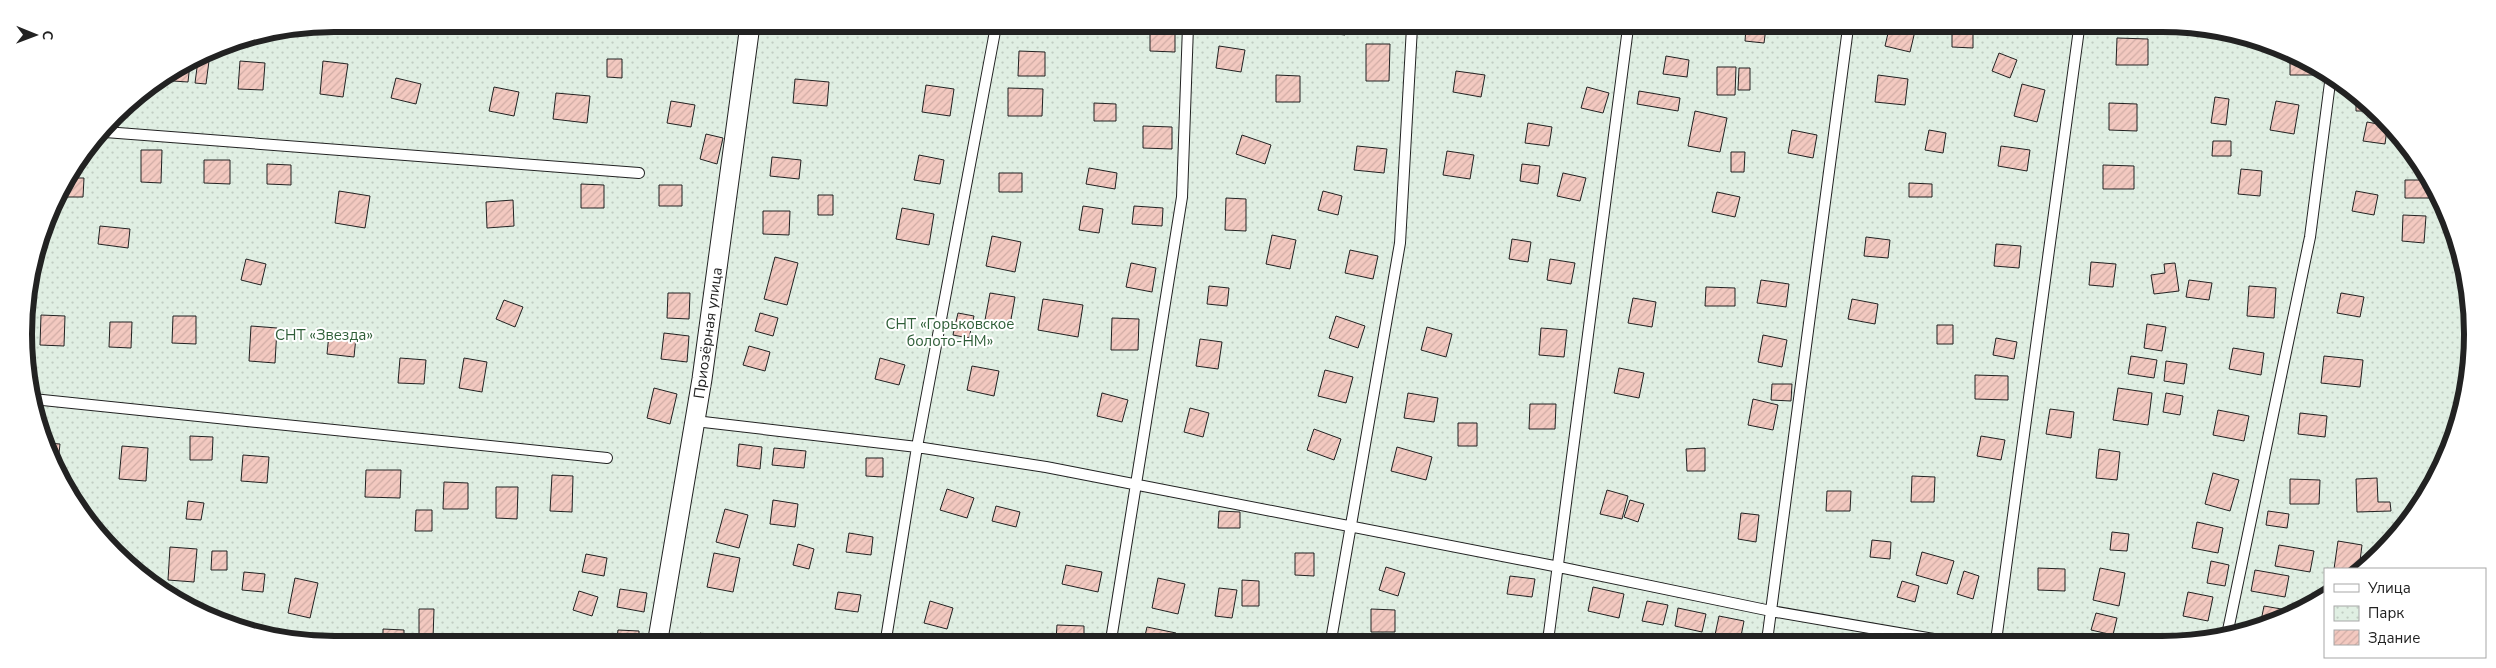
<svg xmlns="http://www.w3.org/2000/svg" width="2496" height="668" font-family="'Nunito Sans',sans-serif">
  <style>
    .park { fill: url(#park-dots); stroke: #6f6f6f }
    .building { fill: url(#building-hatch); stroke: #222 }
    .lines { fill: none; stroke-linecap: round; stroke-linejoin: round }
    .lane-casing { stroke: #222; stroke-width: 12 }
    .street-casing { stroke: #222; stroke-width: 21 }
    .lane { stroke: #fff; stroke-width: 10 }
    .street { stroke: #fff; stroke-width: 19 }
    .labels { text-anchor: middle; stroke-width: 4; stroke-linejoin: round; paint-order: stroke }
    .park-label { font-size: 15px; fill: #2f5e38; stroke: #fff }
    .street-label { font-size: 15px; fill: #222; stroke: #fff }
    .rim { fill: none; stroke: #222; stroke-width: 6 }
  </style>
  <defs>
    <pattern id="park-dots" width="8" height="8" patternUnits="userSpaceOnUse" patternTransform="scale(1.25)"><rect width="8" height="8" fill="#e0efe3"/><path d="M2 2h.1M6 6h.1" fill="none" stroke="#c0cdc2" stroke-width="1.8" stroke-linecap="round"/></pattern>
    <pattern id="building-hatch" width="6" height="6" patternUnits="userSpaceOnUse" patternTransform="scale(1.25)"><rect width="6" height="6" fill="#f3c9c0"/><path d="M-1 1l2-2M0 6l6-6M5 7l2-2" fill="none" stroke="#d0aca5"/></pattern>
  </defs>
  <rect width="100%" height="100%" fill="#fff"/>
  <path class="park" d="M334,24L2222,30L2334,76L2420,161L2466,273V394L2431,489L2367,567L2363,569H2325V593L2281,621L2202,642L274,638L179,603L88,523L34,415L24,313L56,197L129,101L216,47Z"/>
  <path class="building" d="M1150,27H1175V52L1150,51Z
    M1323,27H1346L1345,35L1322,32Z
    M1724,28H1740V33H1724Z
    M1746,28H1766L1764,43L1745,41Z
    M1889,29L1915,31L1910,52L1885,46Z
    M1952,29H1973V48L1952,47Z
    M2117,38L2148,39V65H2116Z
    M1366,44H1390L1389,81H1366Z
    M1219,46L1245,50L1241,72L1216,68Z
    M1019,51L1045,52V76H1018Z
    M1999,53L2017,60L2010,78L1992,71Z
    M1666,56L1689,60L1687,77L1663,74Z
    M2290,58L2314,67V75H2290Z
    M607,59H622V78L607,77Z
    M198,60L209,61L206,84L195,83Z
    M240,61L265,63L263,90L238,89Z
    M323,61L348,64L343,97L320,94Z
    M190,63L188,82L173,81V73Z
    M1717,67H1736L1735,95H1717Z
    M1739,68H1750V90H1738Z
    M1456,71L1485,75L1481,97L1453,92Z
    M171,75L170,81L162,80Z
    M1276,75L1300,76V102H1276Z
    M1878,75L1908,79L1905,105L1875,102Z
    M396,78L421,84L416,104L391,98Z
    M795,79L829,82L827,106L793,103Z
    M2022,84L2045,90L2037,122L2014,116Z
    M926,85L954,89L950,116L922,112Z
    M494,87L519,92L514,116L489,111Z
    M1587,87L1609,93L1603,113L1581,108Z
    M1008,88L1043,89L1042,116H1008Z
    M1639,91L1680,98L1678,111L1637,104Z
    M556,93L590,96L587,123L553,119Z
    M2215,97L2229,99L2226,125L2211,123Z
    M2356,98L2369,111H2356Z
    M671,101L695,105L691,127L667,123Z
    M2276,101L2299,105L2294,134L2270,130Z
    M1094,103L1116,104V121H1094Z
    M2109,103L2137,104V131L2109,130Z
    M1695,111L1727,118L1720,152L1688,146Z
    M2367,122L2383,125L2387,129L2385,144L2363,141Z
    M1528,123L1552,127L1549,146L1525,143Z
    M1143,126L1172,127V149L1143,148Z
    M1792,130L1817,135L1813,158L1788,153Z
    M1929,130L1946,133L1943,153L1925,150Z
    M706,134L723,138L717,164L700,159Z
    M1242,135L1271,145L1265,164L1236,154Z
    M2213,141H2231V156H2212Z
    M1357,146L1387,149L1384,173L1354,170Z
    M2001,146L2030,150L2027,171L1998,166Z
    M141,150H162L161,183L141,182Z
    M1447,151L1474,155L1470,179L1443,175Z
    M1731,152H1745L1744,172H1731Z
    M919,155L944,160L940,184L914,180Z
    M772,157L801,160L799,179L770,176Z
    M204,160H230V184L204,183Z
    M267,164L291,165V185L267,184Z
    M1522,164L1540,166L1538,184L1520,181Z
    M2103,165L2134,166V189H2103Z
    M1089,168L1117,173L1115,189L1086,184Z
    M2241,169L2262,171L2260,196L2238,194Z
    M999,173H1022V192H999Z
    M1563,173L1586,178L1580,201L1557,196Z
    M70,178H84L83,197H57Z
    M2405,180H2428L2432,190V198H2405Z
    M1909,183L1932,184V197H1909Z
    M581,184L604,185V208H581Z
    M659,185H682V206H659Z
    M339,191L370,196L365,228L335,223Z
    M1323,191L1342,196L1338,215L1318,210Z
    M2356,191L2378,195L2374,215L2352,211Z
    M1717,192L1740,197L1735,217L1712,212Z
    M818,195H833V215H818Z
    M1226,198L1246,199V231L1225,230Z
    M513,200L514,226L487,228L486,202Z
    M1083,206L1103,209L1099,233L1079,230Z
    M1134,206L1163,208L1162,226L1132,224Z
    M902,208L934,214L929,245L896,239Z
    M763,211H790L789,235L763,234Z
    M2403,215L2426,216L2424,243L2402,241Z
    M100,226L130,229L128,248L98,244Z
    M1272,235L1296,240L1290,269L1266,264Z
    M992,236L1021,242L1015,272L986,266Z
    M1866,237L1890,240L1888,258L1864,256Z
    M1512,239L1531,242L1528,262L1509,259Z
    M1996,244L2021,246L2019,268L1994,266Z
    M1350,250L1378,256L1373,279L1345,273Z
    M775,257L798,263L787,305L764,299Z
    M246,259L266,264L261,285L241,280Z
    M1550,259L1575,263L1571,284L1547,280Z
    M2091,262L2116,264L2113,287L2089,285Z
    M1131,263L1156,268L1152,292L1126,287Z
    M2175,263L2179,291L2154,294L2151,275L2165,273L2164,264Z
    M1761,280L1789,284L1786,307L1757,303Z
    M2189,280L2212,283L2209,300L2186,297Z
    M1209,286L1229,288L1227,306L1207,304Z
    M2249,286L2276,288L2274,318L2247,316Z
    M1706,287L1735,288V306H1705Z
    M668,293H690L689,319L667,318Z
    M990,293L1015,297L1010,325L985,320Z
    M2341,293L2364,297L2360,317L2337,313Z
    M1633,298L1656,302L1652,327L1628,323Z
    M1043,299L1083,305L1078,337L1038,330Z
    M1852,299L1878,304L1875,324L1848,319Z
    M504,300L523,307L515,327L496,319Z
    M760,313L778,318L773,336L755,331Z
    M958,313L974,316L969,338L953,335Z
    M41,315L65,316L64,346L40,345Z
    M173,316H196V344L172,343Z
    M1336,316L1365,326L1358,348L1329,338Z
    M1112,318L1139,319L1138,350H1111Z
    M110,322H132L131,348L109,347Z
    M2147,324L2166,327L2162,351L2144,348Z
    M1937,325H1953V344H1937Z
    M251,326L277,328L275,363L249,361Z
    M1427,327L1452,334L1446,357L1421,350Z
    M1541,328L1567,330L1564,357L1539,355Z
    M664,333L689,336L687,362L661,359Z
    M329,334L356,337L354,357L327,354Z
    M1763,335L1787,340L1782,367L1758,362Z
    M1996,338L2017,342L2014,359L1993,355Z
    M1200,339L1222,342L1218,369L1196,366Z
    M749,346L770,352L765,371L743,365Z
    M2233,348L2264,353L2261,375L2229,369Z
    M2131,356L2157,360L2154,378L2128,374Z
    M2324,356L2363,360L2360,387L2321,383Z
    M400,358L426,360L424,384L398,383Z
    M464,358L487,362L482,392L459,388Z
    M880,358L905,365L899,385L875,379Z
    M2166,361L2187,364L2184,384L2164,381Z
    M972,366L999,371L994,396L967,390Z
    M1619,368L1644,373L1639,398L1614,393Z
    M1325,370L1353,377L1346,403L1318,396Z
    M1975,375L2008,376V400L1975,399Z
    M1772,384H1792L1791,401L1771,400Z
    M654,388L677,394L670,424L647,418Z
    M2118,388L2152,393L2148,425L2113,420Z
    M1102,393L1128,400L1122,422L1097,416Z
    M1408,393L1438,398L1434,422L1404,418Z
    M2166,393L2183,396L2180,415L2163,412Z
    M1753,399L1778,405L1773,430L1748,425Z
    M1530,404H1556L1555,429H1529Z
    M1190,408L1209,413L1203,437L1184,432Z
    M2050,409L2074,412L2071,438L2046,434Z
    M2218,410L2249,416L2244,441L2213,435Z
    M2300,413L2327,416L2325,437L2298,434Z
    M1458,423H1477V446H1458Z
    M1314,429L1341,439L1334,460L1307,450Z
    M190,436L213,437L212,460H190Z
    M1981,436L2005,440L2001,460L1977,456Z
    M48,443L60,444L58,462Z
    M739,444L762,447L760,469L737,466Z
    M122,446L148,448L146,481L119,479Z
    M1397,447L1432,457L1426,480L1391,471Z
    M774,448L806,451L804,468L772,465Z
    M1705,448V471H1687L1686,449Z
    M2099,449L2120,452L2117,480L2096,478Z
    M243,455L269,457L267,483L241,481Z
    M866,458H883V477L866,476Z
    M366,470H401L400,498L365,497Z
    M2213,473L2239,480L2230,511L2205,504Z
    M552,475L573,476L572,512L550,511Z
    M1912,476L1935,477L1934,502H1911Z
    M2377,478L2378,502H2390L2391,511L2357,512L2356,479Z
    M2290,479L2320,480L2319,504H2290Z
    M444,482L468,483V509H443Z
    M496,487H518L517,519L496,518Z
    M947,489L974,498L967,518L940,510Z
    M1607,490L1628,496L1622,519L1600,514Z
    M1827,491H1851L1850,511H1826Z
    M773,500L798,504L795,527L770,524Z
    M1630,500L1644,504L1638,522L1624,517Z
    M188,501L204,503L201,520L186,519Z
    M996,506L1020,512L1016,527L992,521Z
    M725,509L748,515L739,548L716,542Z
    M416,510H432V531H415Z
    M1219,511L1240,512V528H1218Z
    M2268,511L2289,514L2287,528L2266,525Z
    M1741,513L1759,515L1756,542L1738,539Z
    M2197,522L2223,528L2218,553L2192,548Z
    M2112,532L2129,534L2127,551L2110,550Z
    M849,533L873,537L871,555L846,552Z
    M1872,540L1891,542L1890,559L1870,557Z
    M2338,541L2362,545L2359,569H2334Z
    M798,544L814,549L809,569L793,565Z
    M2279,545L2314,551L2310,572L2275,566Z
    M170,547L197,549L194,582L168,580Z
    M212,551H227V570H211Z
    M1922,552L1954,561L1947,584L1916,575Z
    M714,553L740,558L733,592L707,587Z
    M1295,553H1314V576L1295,575Z
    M586,554L607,558L604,576L582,572Z
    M2211,561L2229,565L2225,586L2207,583Z
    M1066,565L1102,572L1098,592L1062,584Z
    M1386,567L1405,573L1398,596L1379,590Z
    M2038,568L2065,569V591L2038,590Z
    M2100,568L2125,573L2119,606L2093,600Z
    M2255,570L2289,576L2285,597L2251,591Z
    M1964,571L1979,576L1973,599L1957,594Z
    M244,572L265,574L263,592L242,590Z
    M1510,576L1535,579L1532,597L1507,594Z
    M295,578L318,583L310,618L288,613Z
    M1158,578L1185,584L1178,614L1152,608Z
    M1242,580L1259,581V606H1242Z
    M1902,581L1919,586L1915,602L1897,597Z
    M1593,587L1624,594L1619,618L1588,611Z
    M1219,588L1237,590L1232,618L1215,616Z
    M620,589L647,593L644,612L617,607Z
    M579,591L598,597L592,616L573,610Z
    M838,592L861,595L858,612L835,609Z
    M2188,592L2213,597L2208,621L2183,616Z
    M930,601L953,608L947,629L924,623Z
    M1647,601L1668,605L1663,625L1642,621Z
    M2264,606L2287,610L2286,617L2260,626Z
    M1678,608L1706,614L1702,632L1675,626Z
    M419,609H434L433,639H419Z
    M1371,609L1395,610V632H1371Z
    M2096,613L2117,618L2113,635L2091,630Z
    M1719,616L1744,621L1740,641L1715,635Z
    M1057,625L1084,626V640H1056Z
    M1147,627L1176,633L1174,640H1144Z
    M383,629L404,630V639H383Z
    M618,630L639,631V639H617Z
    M700,633L720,639H698Z
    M487,636L505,639H487Z
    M1498,636L1524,640H1498Z"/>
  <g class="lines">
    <g class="lane-casing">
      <path id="lane" d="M105,132L639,173
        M33,399L607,458
        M695,421L917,447L1046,467L1559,567L1771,611L1945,641
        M2227,635L2310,237L2331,75
        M886,639L917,447L996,26
        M1111,640L1182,197L1188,26
        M1331,640L1400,243L1412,27
        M1548,641L1628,28
        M1767,641L1848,28
        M1996,641L2079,29"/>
    </g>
    <g class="street-casing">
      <path id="street" d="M658,639L702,379L750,25"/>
    </g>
    <use href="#lane" class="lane"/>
    <use href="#street" class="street"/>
  </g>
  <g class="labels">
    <g class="park-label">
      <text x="950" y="329">СНТ «Горьковское<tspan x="950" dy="17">болото-НМ»</tspan></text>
      <text x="324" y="340">СНТ «Звезда»</text>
    </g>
    <g class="street-label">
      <text transform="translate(708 333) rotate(-82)" y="5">Приозёрная улица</text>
    </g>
  </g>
  <path d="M0 0H2496V668H0ZM334 32H2162A302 302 0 0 1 2464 334V334A302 302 0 0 1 2162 636H334A302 302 0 0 1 32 334V334A302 302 0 0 1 334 32Z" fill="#fff" fill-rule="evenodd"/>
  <path class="rim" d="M334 32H2162A302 302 0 0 1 2464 334V334A302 302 0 0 1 2162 636H334A302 302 0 0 1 32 334V334A302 302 0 0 1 334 32Z"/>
  <rect x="2324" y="568" width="162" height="90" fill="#ffffff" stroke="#a7a7a7"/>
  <rect x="2334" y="584" width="25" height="8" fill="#ffffff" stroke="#a7a7a7"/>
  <text x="2368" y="593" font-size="15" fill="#222222">Улица</text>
  <rect x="2334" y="606" width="25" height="15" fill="url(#park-dots)" stroke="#a7a7a7"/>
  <text x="2368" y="618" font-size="15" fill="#222222">Парк</text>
  <rect x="2334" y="630" width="25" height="15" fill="url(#building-hatch)" stroke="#a7a7a7"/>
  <text x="2368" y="643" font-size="15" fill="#222222">Здание</text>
  <g transform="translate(35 35) rotate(91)" stroke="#ffffff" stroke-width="4" paint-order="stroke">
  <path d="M0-4L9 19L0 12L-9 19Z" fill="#222222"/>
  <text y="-8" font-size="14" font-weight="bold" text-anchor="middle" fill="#222222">С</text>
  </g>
</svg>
